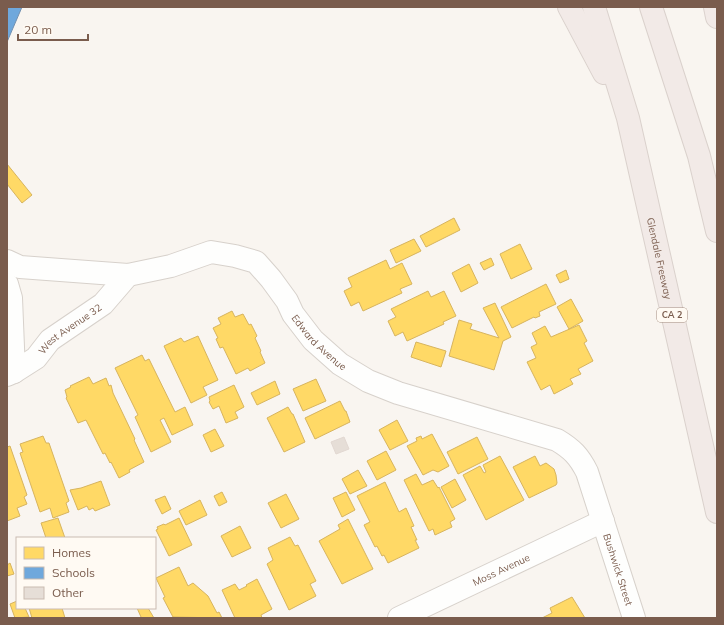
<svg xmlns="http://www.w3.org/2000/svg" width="724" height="625" font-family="Mulish,sans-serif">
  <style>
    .homes { fill: #ffd966; stroke: #d7b45e }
    .schools { fill: #6fa8dc; stroke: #7291b1 }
    .building { fill: #e6ded7; stroke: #e2d8d2 }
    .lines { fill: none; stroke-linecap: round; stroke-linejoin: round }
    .minor-casing { stroke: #d7d1cb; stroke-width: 24 }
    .highway-casing { stroke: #dad1cc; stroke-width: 24 }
    .minor { stroke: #fefefd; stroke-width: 22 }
    .highway { stroke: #f2eae7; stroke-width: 22 }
    .labels { text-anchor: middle; stroke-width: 4; stroke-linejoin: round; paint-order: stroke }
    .shield { fill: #fffaf3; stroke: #a28b7f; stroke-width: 1 }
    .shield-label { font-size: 9px; font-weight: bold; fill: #7a5c4d }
    .street-label { font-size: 10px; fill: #7a5c4d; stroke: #fffaf3 }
  </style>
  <rect width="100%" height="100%" fill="#f9f5f0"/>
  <path class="homes" d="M7,164L32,195L22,203L7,184Z
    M454,218L460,230L426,247L420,236Z
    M414,239L421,251L396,263L390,250Z
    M520,244L532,269L511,279L500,254Z
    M491,258L494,265L484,270L480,263Z
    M386,260L390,269L402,263L412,284L400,289L402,293L363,311L359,302L351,306L344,291L352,287L348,278Z
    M469,264L478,283L461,292L452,273Z
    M566,270L569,279L560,283L556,275Z
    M546,284L556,304L539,312L540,316L535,318L534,317L512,328L501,307Z
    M428,291L431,297L444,291L456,316L443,322L444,324L407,341L403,332L395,336L388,321L396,317L391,309Z
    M571,299L583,321L569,329L557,307Z
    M495,303L511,337L503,341L494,370L449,356L459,320L472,324L470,329L499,338L483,308Z
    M232,311L235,317L243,314L249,325L251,324L257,336L255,338L261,351L260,352L265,363L250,371L248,368L236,374L223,347L220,348L216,339L218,338L213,328L221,324L218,318Z
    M579,325L587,341L584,343L593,361L578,369L581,374L570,379L573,384L554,394L550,385L541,390L527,362L536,358L531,347L537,344L532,333L545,326L551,337Z
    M198,336L218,380L203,387L207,395L191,403L164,346L181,338L184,342Z
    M416,342L446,351L441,367L411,357Z
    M142,355L145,361L149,359L175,412L185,407L193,425L172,435L164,418L160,420L171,442L151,452L135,417L138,415L115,368Z
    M89,377L93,384L106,378L109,386L111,385L113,393L135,439L134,440L144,462L129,470L130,472L119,478L111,462L110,463L105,453L103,454L86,420L78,423L66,398L67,397L65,390L71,387L70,386Z
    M316,379L326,401L303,411L293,389Z
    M275,381L280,394L257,405L251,393Z
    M234,385L244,407L235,412L238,418L226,423L219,406L213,409L209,402L210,401L209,397Z
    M340,401L345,411H346L350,422L315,439L305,418Z
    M288,407L292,414H293L305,442L284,452L267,418Z
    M397,420L408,441L390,450L379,430Z
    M215,429L224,446L211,452L203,435Z
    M432,434L449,466L438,472L433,470L423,475L407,446L417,441L416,438L421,436L422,439Z
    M43,436L46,443H49L69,501L66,503L69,512L53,518L50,508L40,512L20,453L23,452L20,444Z
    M477,437L488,459L458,474L447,452Z
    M10,446L27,495L24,497L27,504L17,508L20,516L7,521V447Z
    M386,451L396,470L377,480L367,461Z
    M500,456L524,500L486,520L463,475L480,466L484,473L486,472L483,465Z
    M535,456L540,466L546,463L554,469L556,475L557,483L556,485L529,498L513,467Z
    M358,470L367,486L350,494L342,479Z
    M416,474L422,485L433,480L438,488L439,487L455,519L450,522L452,527L435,535L433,529L429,531L404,480Z
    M455,479L466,500L452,508L441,487Z
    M101,481L110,505L95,511L93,508L89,510L87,506L78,510L70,490L81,488Z
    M385,482L399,512L406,508L414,526L411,527L417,540H415L419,548L388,563L384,555L382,556L377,546L375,547L364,525L370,522L357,496Z
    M222,492L227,502L219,506L214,496Z
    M346,492L355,510L342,517L333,498Z
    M286,494L299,519L281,528L268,503Z
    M165,496L171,509L162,514L155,500Z
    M200,500L207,515L186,525L179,511Z
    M58,518L65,538H46L41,523Z
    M179,518L192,545L169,556L156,530L158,529L157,527L164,524L165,525Z
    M348,519L373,569L342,584L319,541L340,529L338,525Z
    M240,526L251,548L232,557L221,536Z
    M290,537L295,546L298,545L316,581L310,584L316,596L289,610L267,564L273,560L268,548Z
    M10,563L14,574L7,576V565Z
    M179,567L188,586L193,583L208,596L217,613L219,612L222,618L173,617L163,598L165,597L156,578Z
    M257,579L272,609L261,615L262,618H235L222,590L235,584L239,590L247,586L246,585Z
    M572,597L585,618H542L552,613L550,608Z
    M17,601V608H25L29,617L15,618L10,604Z
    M29,608H62L65,618H32Z
    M137,608H148L154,618H140L141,617Z"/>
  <path class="schools" d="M7,7H22L7,42Z"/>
  <path class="building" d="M344,437L349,449L336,454L331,442Z"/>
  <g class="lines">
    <g class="minor-casing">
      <g id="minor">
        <path id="s1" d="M7,261L20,267L128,275L171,266L211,252L235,256L256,262L271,279L287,301L293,314L313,340L340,364L368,381L398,393L557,440C572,449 579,456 587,472L634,618"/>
        <path d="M7,284L11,298L14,372"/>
        <path id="s2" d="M7,375L14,372L36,358L50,340L103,304L128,275"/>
        <path id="s3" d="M399,618L603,521"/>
      </g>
    </g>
    <g class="highway-casing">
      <g id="highway">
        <path d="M569,7L604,73"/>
        <path id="s4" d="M594,7L628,118L717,512"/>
        <path d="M651,7L699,156L717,231"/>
        <path d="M715,7L717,17"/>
      </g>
    </g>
    <use href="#minor" class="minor"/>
    <use href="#highway" class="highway"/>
  </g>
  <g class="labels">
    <rect class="shield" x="657" y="308" width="30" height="14" rx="3"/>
    <g class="shield-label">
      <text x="672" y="318">CA 2</text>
    </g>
    <g class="street-label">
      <text dy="4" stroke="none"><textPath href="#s4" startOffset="260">Glendale Freeway</textPath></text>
      <text dy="4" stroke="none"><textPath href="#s2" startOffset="79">West Avenue 32</textPath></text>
      <text dy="4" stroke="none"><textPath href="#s1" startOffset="358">Edward Avenue</textPath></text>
      <text dy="4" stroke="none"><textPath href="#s3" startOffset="113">Moss Avenue</textPath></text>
      <text dy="4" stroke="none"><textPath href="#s1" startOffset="766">Bushwick Street</textPath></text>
    </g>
  </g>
  <rect width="724" height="625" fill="none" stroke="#7a5c4d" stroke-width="16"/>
  <rect x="16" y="537" width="140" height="72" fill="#fffaf3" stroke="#cabbb1"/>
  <rect x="24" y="547" width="20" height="12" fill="#ffd966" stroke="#cabbb1"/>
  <text x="52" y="557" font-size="12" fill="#7a5c4d">Homes</text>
  <rect x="24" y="567" width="20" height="12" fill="#6fa8dc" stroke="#cabbb1"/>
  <text x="52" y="577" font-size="12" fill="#7a5c4d">Schools</text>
  <rect x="24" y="587" width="20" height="12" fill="#e6ded7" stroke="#cabbb1"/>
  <text x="52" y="597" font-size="12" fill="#7a5c4d">Other</text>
  <path d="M18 34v6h70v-6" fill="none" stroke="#7a5c4d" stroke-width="2"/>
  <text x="24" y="34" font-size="12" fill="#7a5c4d" stroke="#fffaf3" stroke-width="3" paint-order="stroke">20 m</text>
</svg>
